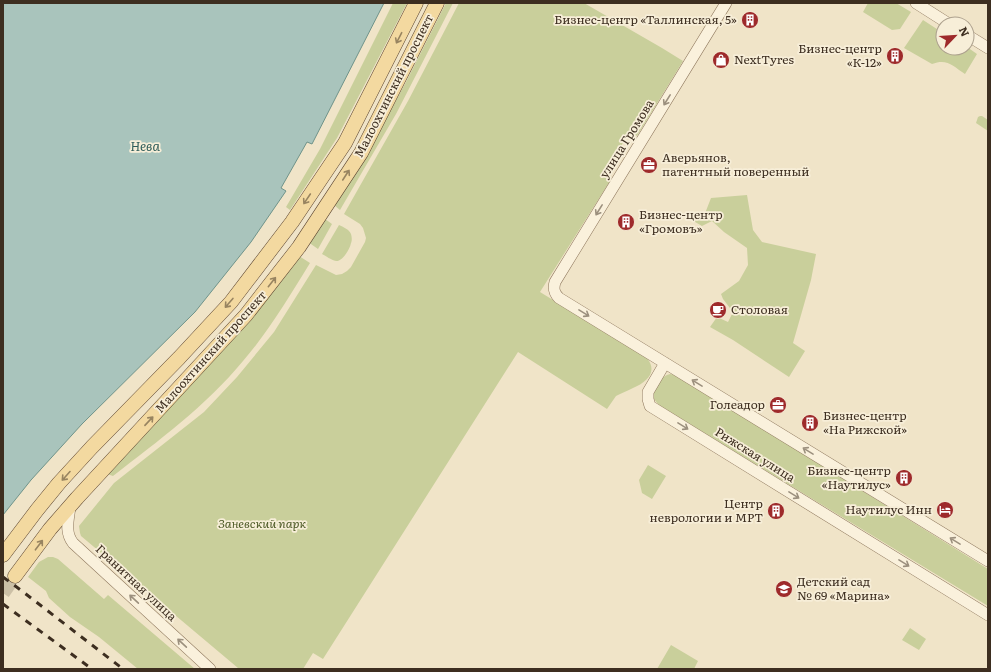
<svg xmlns="http://www.w3.org/2000/svg" width="991" height="672" font-family="Literata,serif">
  <style>
    .green { fill: #c9cf9b }
    .water { fill: #a9c4bc; stroke: #6f938a }
    .lines { fill: none; stroke-linecap: round; stroke-linejoin: round }
    .major-tunnel { stroke: #ccc0a6; stroke-width: 14; stroke-dasharray: 14 7; stroke-linecap: butt }
    .minor-casing { stroke: #8d765c; stroke-width: 12 }
    .major-casing { stroke: #5b4430; stroke-width: 15 }
    .minor { stroke: #faf1dc; stroke-width: 11 }
    .major { stroke: #f3d9a0; stroke-width: 14 }
    .rail { stroke: #3d2e20; stroke-width: 3; stroke-dasharray: 7 7; stroke-linecap: butt }
    .oneway { stroke: #988460 }
    .oneway2 { stroke: #9c907e }
    .labels { text-anchor: middle; stroke-width: 3.5; stroke-linejoin: round; paint-order: stroke }
    .poi-label { font-size: 12px; fill: #3d2e20; stroke: #f7eed8; text-anchor: end }
    .street-label { font-size: 12px; fill: #3d2e20; stroke: #f7eed8 }
    .park-label { font-size: 12px; font-style: italic; fill: #4d5a26; stroke: #f7eed8 }
    .water-label { font-size: 13px; font-style: italic; fill: #2f5d5a; stroke: #f7eed8 }
  </style>
  <rect width="100%" height="100%" fill="#f0e4c8"/>
  <path class="green" d="M393,3H407L337,138L290,210L286,207L320,149Z
    M446,3H453L396,114L340,210L334,205L365,156L405,84Z
    M459,3H584L662,48L683,61L637,136L630,131L603,176L610,181L540,292L647,358C658,372 647,382 633,388C628,391 621,393 616,396C613,400 610,405 607,409L518,352L323,659L313,653L303,669H231V668H238L81,536L80,533L79,526L114,483L204,412L237,377L274,332L316,265L336,275L342,274L347,271L351,267L365,242L366,238L363,228L360,224L344,214L408,101Z
    M868,3H896L911,12L900,29L892,30L863,12Z
    M923,20L943,33V48L967,47L977,54L965,74C953,66 947,58 932,64L904,48Z
    M980,116H982L988,120V131L976,123L978,117Z
    M747,195L753,230L762,242L816,254L811,280L793,343L805,351L789,377L733,340L710,327L717,317L728,322L733,312L723,299L721,294L739,281L748,265L747,248L724,232L712,221L702,226L690,219L704,216L711,198Z
    M325,219L332,224L318,249L308,242Z
    M339,225C343,227 349,229 351,234C352,237 352,241 351,243C350,249 342,262 336,261C331,260 326,256 322,254Z
    M299,256L310,263C289,297 269,331 243,361C206,406 158,441 113,476L107,474Z
    M670,374L676,375L988,569V606L660,406C657,403 653,399 653,394C653,385 662,376 670,374Z
    M648,465L666,476L652,499L642,493L639,480Z
    M48,557H53L58,559L104,599L108,595L195,669H138L99,637L70,617L49,598L46,591L28,577L39,562Z
    M910,628L926,639L919,650L902,640Z
    M671,645L698,661L694,669H657Z"/>
  <path class="water" d="M3,3H384L312,144L307,142L281,188L286,191L251,242L195,312L82,424L31,480L3,515Z"/>
  <g class="lines">
    <path class="major-tunnel" d="M3,593L15,576"/>
    <g class="minor-casing">
      <path id="minor" d="M726,3L555,282C553,289 554,293 559,298L988,561
        M916,3L949,24
        M967,35L988,48
        M665,363L648,392V399L650,406L988,615
        M70,506C69,519 64,531 73,543L210,669"/>
    </g>
    <g class="major-casing">
      <path id="major" d="M3,555L37,510L59,483L92,447L179,358L231,302L292,222L345,143L416,3
        M15,576L50,529L77,498L246,315L299,247L361,153L437,3"/>
    </g>
    <use href="#minor" class="minor"/>
    <use href="#major" class="major"/>
    <path class="rail" d="M3,577L22,591L123,669
      M3,604L92,669"/>
  </g>
  <defs><path id="oneway-shaft" d="M-6 0H5M1.5-3L5.5 0L1.5 3" fill="none" stroke-width="1.6" stroke-linecap="round" stroke-linejoin="round"/></defs>
  <g class="oneway">
    <use href="#oneway-shaft" transform="translate(399 38) rotate(117)"/>
    <use href="#oneway-shaft" transform="translate(346 175) rotate(-57)"/>
    <use href="#oneway-shaft" transform="translate(307 199) rotate(124)"/>
    <use href="#oneway-shaft" transform="translate(272 282) rotate(-52)"/>
    <use href="#oneway-shaft" transform="translate(229 303) rotate(131)"/>
    <use href="#oneway-shaft" transform="translate(149 421) rotate(-47)"/>
    <use href="#oneway-shaft" transform="translate(66 476) rotate(132)"/>
    <use href="#oneway-shaft" transform="translate(39 545) rotate(-53)"/>
  </g>
  <g class="oneway2">
    <use href="#oneway-shaft" transform="translate(667 100) rotate(122)"/>
    <use href="#oneway-shaft" transform="translate(599 210) rotate(122)"/>
    <use href="#oneway-shaft" transform="translate(584 313) rotate(32)"/>
    <use href="#oneway-shaft" transform="translate(697 383) rotate(-148)"/>
    <use href="#oneway-shaft" transform="translate(683 426) rotate(32)"/>
    <use href="#oneway-shaft" transform="translate(808 451) rotate(-148)"/>
    <use href="#oneway-shaft" transform="translate(794 495) rotate(32)"/>
    <use href="#oneway-shaft" transform="translate(955 541) rotate(-148)"/>
    <use href="#oneway-shaft" transform="translate(904 563) rotate(32)"/>
    <use href="#oneway-shaft" transform="translate(134 599) rotate(-137)"/>
    <use href="#oneway-shaft" transform="translate(182 643) rotate(-137)"/>
  </g>
  <defs>
    <g id="building-disc" transform="scale(0.9)"><circle r="9.5" fill="#9e2a2b" stroke="#f7eed8"/><path d="M-4-6H4V6H1V3H-1V6H-4ZM-2.5-4.3h1.7v1.8h-1.7ZM.8-4.3h1.7v1.8H.8ZM-2.5-1h1.7V.8h-1.7ZM.8-1h1.7V.8H.8Z" fill="#fff"/></g>
    <g id="shop-disc" transform="scale(0.9)"><circle r="9.5" fill="#9e2a2b" stroke="#f7eed8"/><path d="M-5-2.5h2.3a2.7 3.5 0 0 1 5.4 0H5L5.5 6h-11ZM-1.5-2.5h3a1.5 2.3 0 0 0-3 0Z" fill="#fff"/></g>
    <g id="office-disc" transform="scale(0.9)"><circle r="9.5" fill="#9e2a2b" stroke="#f7eed8"/><path d="M-6-3h4V-5.5h4V-3h4V5H-6ZM-1-4.5V-3h2v-1.5ZM-6 0V1H6V0Z" fill="#fff"/></g>
    <g id="cafe-disc" transform="scale(0.9)"><circle r="9.5" fill="#9e2a2b" stroke="#f7eed8"/><path d="M-5.5-4.5H6V0H3Q3 3.5 0 3.5H-2.5Q-5.5 3.5-5.5 0ZM3-3.2v2h1.7v-2ZM-6 4.5H4V6H-6Z" fill="#fff"/></g>
    <g id="hotel-disc" transform="scale(0.9)"><circle r="9.5" fill="#9e2a2b" stroke="#f7eed8"/><path d="M-6-4.5h1.5V1H6V5H4.5V3h-9V5H-6ZM-4 0a1.8 1.8 0 1 1 3.6 0ZM.5 0V-2.5h3Q6-2.5 6 0Z" fill="#fff"/></g>
    <g id="school-disc" transform="scale(0.9)"><circle r="9.5" fill="#9e2a2b" stroke="#f7eed8"/><path d="M0-5L7-2L0 1L-7-2ZM-4 1L0 2.5L4 1V4Q0 6-4 4Z" fill="#fff"/></g>
  </defs>
  <g fill-rule="evenodd">
    <use href="#building-disc" x="750" y="20"/>
    <use href="#building-disc" x="895" y="56"/>
    <use href="#shop-disc" x="721" y="60"/>
    <use href="#office-disc" x="649" y="165"/>
    <use href="#building-disc" x="626" y="222"/>
    <use href="#cafe-disc" x="718" y="310"/>
    <use href="#office-disc" x="778" y="405"/>
    <use href="#building-disc" x="810" y="423"/>
    <use href="#building-disc" x="904" y="478"/>
    <use href="#hotel-disc" x="945" y="510"/>
    <use href="#building-disc" x="776" y="511"/>
    <use href="#school-disc" x="784" y="589"/>
  </g>
  <g class="labels">
    <g class="poi-label">
      <text x="737" y="24">Бизнес-центр «Таллинская, 5»</text>
      <text x="882" y="53">Бизнес-центр<tspan x="882" dy="14">«К-12»</tspan></text>
      <text x="734" y="64" text-anchor="start">NextTyres</text>
      <text x="662" y="162" text-anchor="start">Аверьянов,<tspan x="662" dy="14">патентный поверенный</tspan></text>
      <text x="639" y="219" text-anchor="start">Бизнес-центр<tspan x="639" dy="14">«Громовъ»</tspan></text>
      <text x="731" y="314" text-anchor="start">Столовая</text>
      <text x="765" y="409">Голеадор</text>
      <text x="823" y="420" text-anchor="start">Бизнес-центр<tspan x="823" dy="14">«На Рижской»</tspan></text>
      <text x="891" y="475">Бизнес-центр<tspan x="891" dy="14">«Наутилус»</tspan></text>
      <text x="763" y="508">Центр<tspan x="763" dy="14">неврологии и МРТ</tspan></text>
      <text x="932" y="514">Наутилус Инн</text>
      <text x="797" y="586" text-anchor="start">Детский сад<tspan x="797" dy="14">№ 69 «Марина»</tspan></text>
    </g>
    <g class="street-label">
      <text transform="translate(394 86) rotate(-63)" y="4">Малоохтинский проспект</text>
      <text transform="translate(627 139) rotate(-58)" y="4">улица Громова</text>
      <text transform="translate(211 352) rotate(-48)" y="4">Малоохтинский проспект</text>
      <text transform="translate(755 455) rotate(32)" y="4">Рижская улица</text>
      <text transform="translate(136 583) rotate(43)" y="4">Гранитная улица</text>
    </g>
    <g class="park-label">
      <text x="262" y="528">Заневский парк</text>
    </g>
    <g class="water-label">
      <text x="145" y="151">Нева</text>
    </g>
  </g>
  <rect width="991" height="672" fill="none" stroke="#3d2e20" stroke-width="8"/>
  <g transform="translate(955 36) rotate(65)"><circle r="19" fill="#f7eed8" stroke="#ada18e"/>
  <path d="M0-3L7 15L0 10L-7 15Z" fill="#9e2a2b"/>
  <text y="-6" font-size="11" font-weight="bold" text-anchor="middle" fill="#3d2e20">N</text>
  </g>
</svg>
